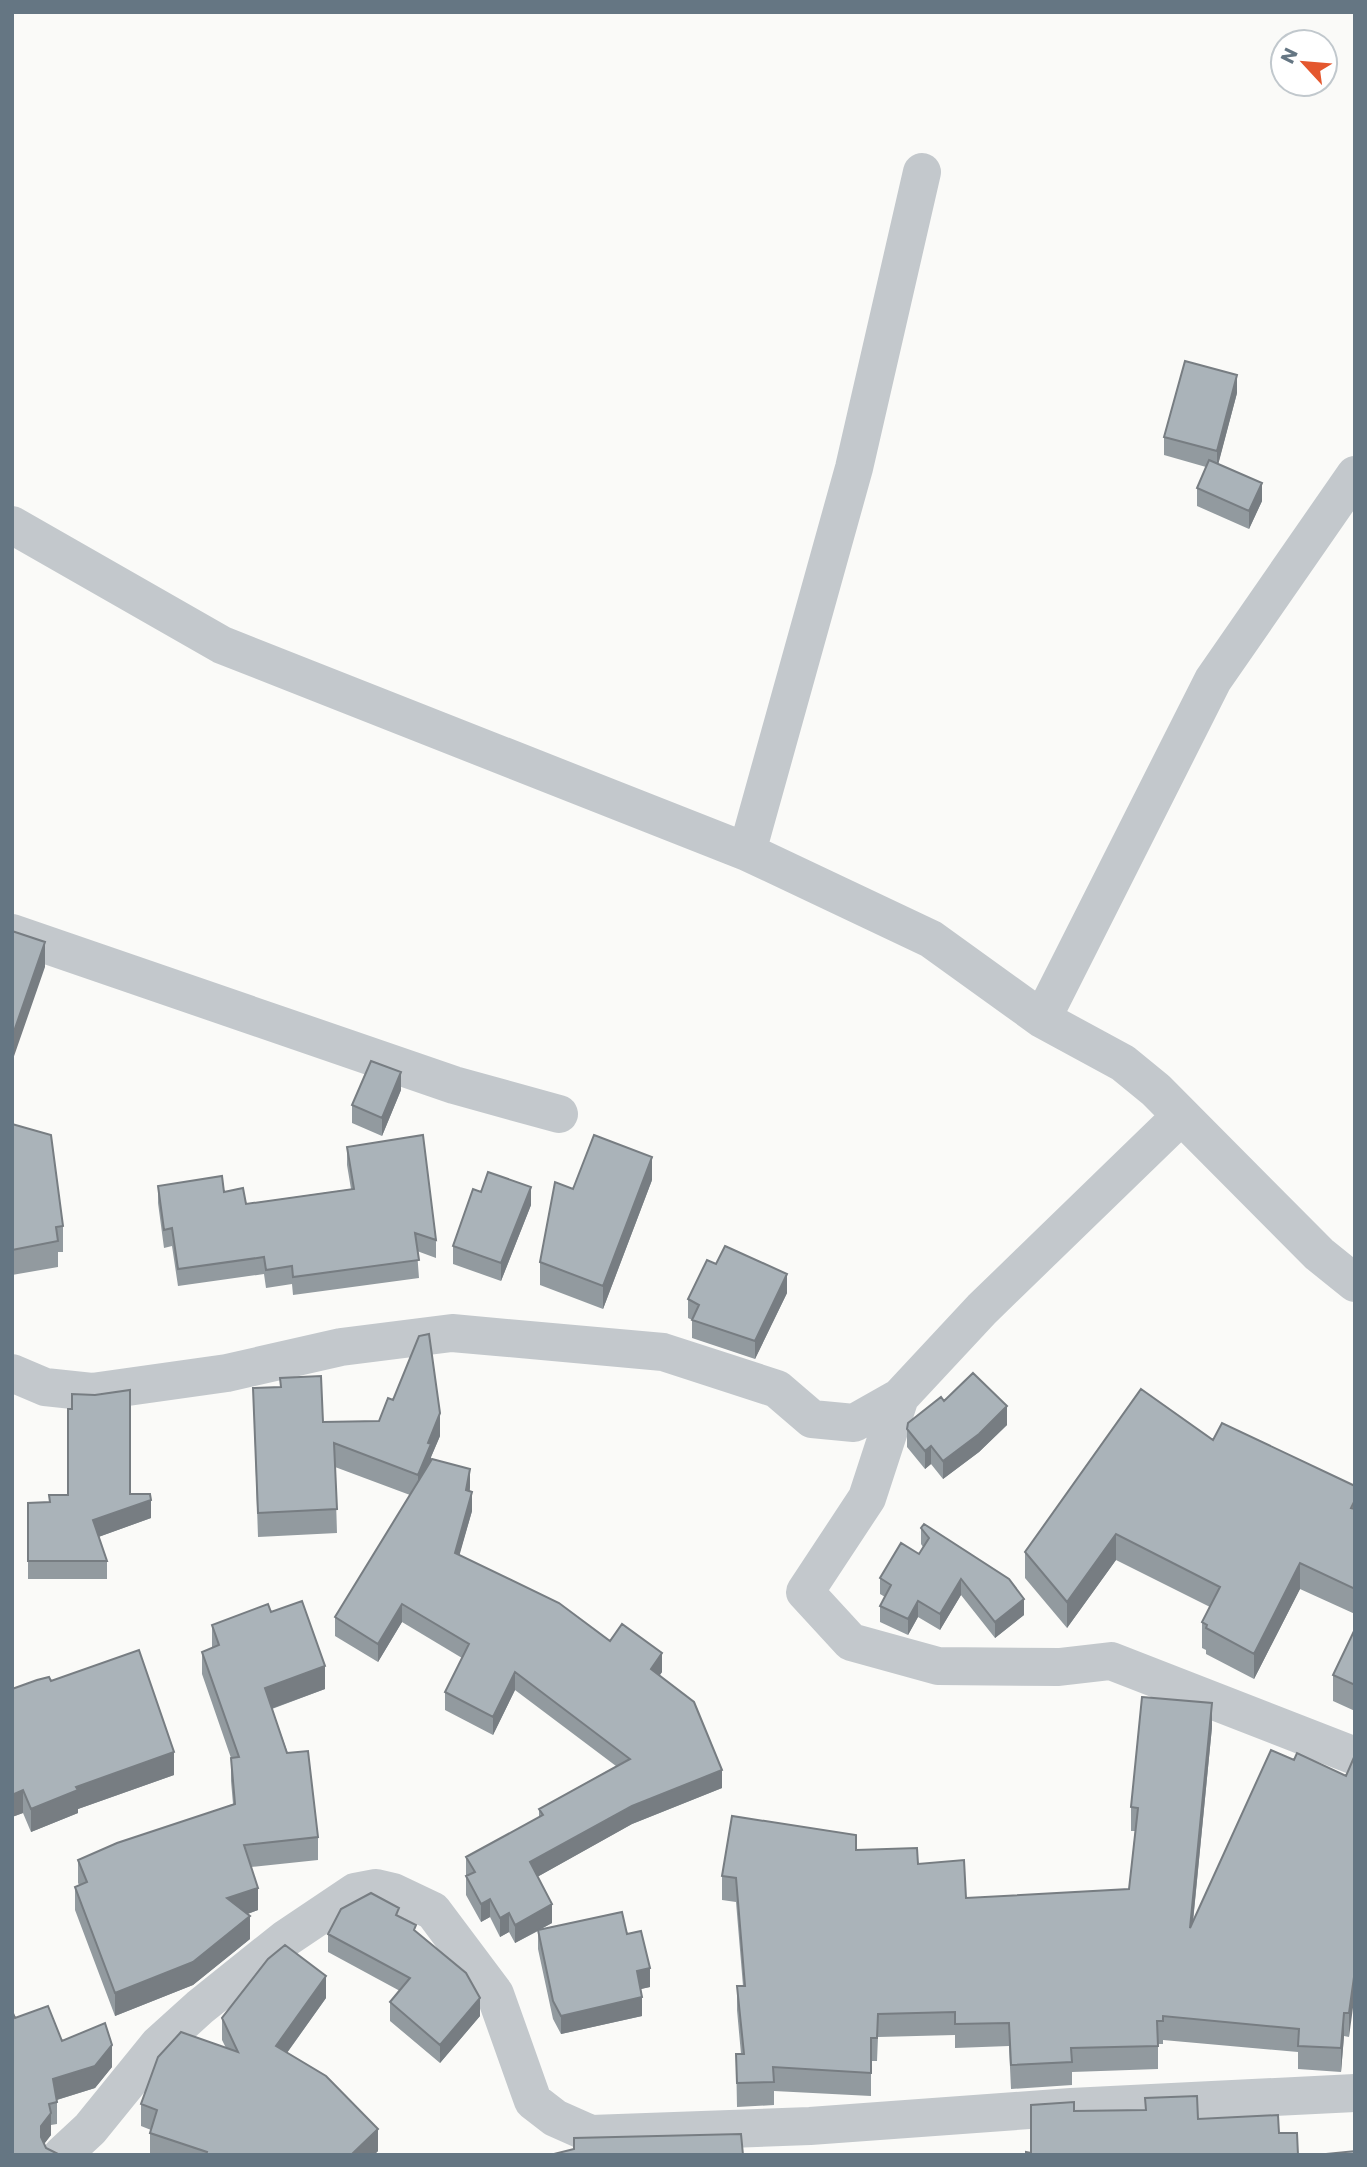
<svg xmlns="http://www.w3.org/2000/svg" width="1367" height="2167" font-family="Poppins,sans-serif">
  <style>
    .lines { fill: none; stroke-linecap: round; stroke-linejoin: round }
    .minor { stroke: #c3c8cc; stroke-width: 38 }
    .wall { fill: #929a9f }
    .shaded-wall { fill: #777d82 }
    .building { fill: #aab3b9; stroke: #777d82; stroke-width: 2 }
  </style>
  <rect width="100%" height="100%" fill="#fafaf8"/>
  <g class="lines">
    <path class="minor" d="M12,525L222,645L747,852L931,939L1042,1019L1123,1063L1156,1090L1319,1254L1355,1283
      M747,852L854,468L922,172
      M12,933L454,1085L559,1114
      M1042,1019L1213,680L1355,475
      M12,1373L45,1387L92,1392L227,1373L341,1347L452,1333L663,1352L777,1389L812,1419L854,1423L900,1397L982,1309L1181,1116
      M900,1397L867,1498L805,1592L851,1642L938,1666L1059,1667L1111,1661L1355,1756
      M62,2155L90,2129L159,2044L200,2007L285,1939L355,1892L376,1888L393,1892L433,1911L495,1994L533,2101L555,2118L591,2134L810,2126L1071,2107L1355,2093"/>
  </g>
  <path class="wall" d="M1237,393L1218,464L1262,501L1249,529L1197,506V488L1206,467L1164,455V437Z
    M401,1090L382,1136L352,1123V1105Z
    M12,1124L63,1226V1252H58V1267L12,1275Z
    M347,1147L436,1240V1258L417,1251L419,1278L293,1295L292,1284L266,1288L264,1274L178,1286L172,1246L164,1248L158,1203V1186L224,1192L246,1204L351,1189L347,1165Z
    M652,1180L603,1309L540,1285V1262Z
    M481,1192L531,1205L501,1281L453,1264V1246Z
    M716,1264L787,1293L755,1359L692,1338V1320L688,1318V1299Z
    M253,1388L323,1422L440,1436L431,1457V1460L470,1487V1491L472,1511L459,1555L662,1672L659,1676L722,1788L632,1824L537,1877L552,1923L539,1930L627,1934L650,1987L640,1989L642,2016L561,2034L553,2019L538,1949V1931L515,1943L509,1932L500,1937L490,1917L481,1922L466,1895V1857L539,1817V1809L616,1766L515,1690L493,1735L445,1710V1692L462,1658L402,1622L378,1662L335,1636V1617L410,1495L335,1467L337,1533L258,1537Z
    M944,1401L1007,1425L979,1452L943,1479L931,1464L925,1469L907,1447V1429Z
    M1213,1440L1355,1486V1614L1300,1589L1254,1679L1206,1654V1650L1202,1648V1622L1210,1607L1116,1560L1067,1628L1025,1578V1552Z
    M130,1494L151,1518L98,1537L107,1561V1579H28V1503L49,1502Z
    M921,1528L1024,1615L995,1638L961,1595L940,1630L918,1617L908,1635L880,1622V1606L885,1597L880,1594V1578L919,1554L923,1547L921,1544Z
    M271,1612L325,1689L272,1709L318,1837V1860L251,1867L258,1910L248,1914L250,1939L193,1985L115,2016L75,1910V1887L79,1885L78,1883V1860L233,1804L231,1781V1758L202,1674V1652L212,1648V1625Z
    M1355,1629V1711L1333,1701V1675Z
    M51,1681L174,1775L78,1809V1813L31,1832L23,1813L12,1817V1689Z
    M1212,1727L1193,1922L1294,1760L1346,1776L1355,1755L1349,2037L1344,2036L1341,2072L1298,2069V2052L1163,2040V2044H1158V2069L1072,2072V2085L1011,2089L1009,2046L955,2048V2035L878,2037L877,2061H871V2096L774,2091V2105L737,2107L736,2054H741L737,2010V1986H743L736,1902L722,1900V1876L856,1850L918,1864L966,1898L1129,1889L1135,1831H1131V1807Z
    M399,1916L416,1932L480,2016L440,2063L390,2021V2002L400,1991L328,1952V1934Z
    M326,1998L287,2053L378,2151L374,2155H150V2133L151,2130L141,2126V2104L226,2048L222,2040V2018Z
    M15,2018L62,2041L112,2067L95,2088L57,2100V2124L51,2125V2135L44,2144L46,2148L12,2155Z"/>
  <path class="shaded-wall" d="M1237,375V393L1217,469V451Z
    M1262,483V501L1249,529V511Z
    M45,942V967L12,1062V1037Z
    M401,1072V1090L382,1136V1118Z
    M652,1157V1180L603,1309V1286Z
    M531,1187V1205L501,1281V1263Z
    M787,1274V1293L755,1359V1341Z
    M1007,1406V1425L979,1452L943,1479V1461Z
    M440,1413V1436L431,1457V1467L418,1499V1475L428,1443Z
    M931,1446V1464L925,1469V1451Z
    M470,1469V1487L466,1509V1490Z
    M472,1492V1511L455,1571V1553Z
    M151,1500V1518L93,1539V1520Z
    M1116,1534V1560L1067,1628V1602Z
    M1300,1563V1589L1254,1679V1654Z
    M961,1579V1595L940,1630V1614Z
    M1024,1599V1615L995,1638V1622Z
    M918,1601V1617L908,1635V1619Z
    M402,1604V1622L378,1662V1644Z
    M662,1653V1672L651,1688V1669Z
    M325,1666V1689L265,1711V1688Z
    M515,1672V1690L493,1735V1717Z
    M1212,1703V1727L1190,1951V1928Z
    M174,1752V1775L78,1809V1813L31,1832V1809L76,1787Z
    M722,1770V1788L632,1824L530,1881V1862L632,1806Z
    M23,1790V1813L12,1817V1795Z
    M258,1888V1910L227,1921V1898Z
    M490,1899V1917L481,1922V1904Z
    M552,1904V1923L515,1943V1925Z
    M509,1913V1932L500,1937V1918Z
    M250,1916V1939L193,1985L115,2016V1993Z
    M650,1968V1987L637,1990V1971Z
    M1355,1970V1993L1349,2037V2013Z
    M326,1976V1998L276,2068V2046Z
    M642,1997V2016L561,2034V2016Z
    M480,1998V2016L440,2063V2045Z
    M1344,2013V2036L1341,2072V2048Z
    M112,2045V2067L95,2088L53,2101V2079Z
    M51,2113V2135L41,2148V2155V2126Z
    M378,2129V2151L374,2155H351Z"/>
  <path class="building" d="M1185,361L1237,375L1217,451L1164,437Z
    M1209,460L1262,483L1249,511L1197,488Z
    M12,931L45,942L12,1037Z
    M371,1061L401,1072L382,1118L352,1105Z
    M12,1124L51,1135L63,1226L56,1227L58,1241L12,1250Z
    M423,1135L436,1240L415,1233L419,1260L293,1277L292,1266L266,1270L264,1257L178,1269L172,1228L164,1230L158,1186L222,1176L224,1192L243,1188L246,1204L354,1189L347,1147Z
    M594,1135L652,1157L603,1286L540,1262L555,1182L573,1189Z
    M488,1172L531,1187L501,1263L453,1246L473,1189L481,1192Z
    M725,1246L787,1274L755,1341L692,1320L699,1305L688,1299L707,1260L716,1264Z
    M429,1334L440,1413L428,1443L431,1444L418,1475L334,1443L337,1509L258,1513L253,1388L281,1387L280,1378L321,1376L323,1422L379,1421L388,1398L393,1400L419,1336Z
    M973,1373L1007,1406L979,1434L943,1461L931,1446L925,1451L907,1429L908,1423L941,1397L944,1401Z
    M1141,1389L1213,1440L1222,1423L1355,1486V1500L1351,1508L1355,1509V1589L1300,1563L1254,1654L1206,1628L1207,1625L1202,1622L1220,1587L1116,1534L1067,1602L1025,1552Z
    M130,1390V1494H150L151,1500L93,1520L107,1561H28V1503L50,1502L49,1495H68V1409H72V1394L95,1395Z
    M432,1459L470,1469L466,1490L472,1492L455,1553L559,1603L610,1641L622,1624L662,1653L651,1669L694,1702L722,1770L632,1806L530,1862L552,1904L515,1925L509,1913L500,1918L490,1899L481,1904L466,1876L475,1872L466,1857L543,1815L539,1809L630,1759L515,1672L493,1717L445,1692L469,1644L402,1604L378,1644L335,1617Z
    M924,1524L1009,1579L1024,1599L995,1622L961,1579L940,1614L918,1601L908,1619L880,1606L891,1585L880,1578L901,1543L919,1554L929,1538L921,1528Z
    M302,1601L325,1666L265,1688L287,1753L308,1751L318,1837L244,1845L258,1888L227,1898L250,1916L193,1962L115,1993L75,1887L87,1882L78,1860L117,1843L235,1804L231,1758L239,1757L202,1652L219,1645L212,1625L268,1604L271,1612Z
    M1355,1629V1685L1333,1675Z
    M139,1650L174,1752L76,1787L78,1790L31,1809L23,1790L12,1795V1689L37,1680L49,1677L51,1681Z
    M1142,1697L1212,1703L1190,1928L1271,1750L1294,1760L1297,1753L1346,1776L1355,1755V1970L1349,2013H1344L1341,2048L1298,2046L1299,2029L1163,2016V2021H1157L1158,2046L1071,2048L1072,2062L1011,2065L1009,2023L955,2024V2012L878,2014L877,2038H871V2073L773,2067L774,2082L737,2083L736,2054H744L737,1986H745L736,1878L722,1876L732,1816L856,1835V1850L917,1848L918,1864L964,1860L966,1898L1129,1889L1138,1808L1131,1807Z
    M371,1893L399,1908L396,1915L416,1925L414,1930L466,1973L480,1998L440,2045L390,2002L410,1978L328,1934L341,1909Z
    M622,1912L627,1934L641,1931L650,1968L637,1971L642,1997L561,2016L553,2001L538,1930Z
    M285,1945L326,1976L276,2046L326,2076L378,2129L351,2155H206L207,2152L150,2133L157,2110L141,2104L158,2057L181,2032L238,2052L222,2018L268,1959Z
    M48,2006L62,2041L105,2023L112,2045L95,2066L53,2079L57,2102L49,2104L51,2113L41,2126V2137L46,2148L60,2155H12V2011L15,2018Z
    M1197,2096L1198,2119L1278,2115L1279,2133H1297L1298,2155H1026V2152L1031,2153V2105L1074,2102V2111L1146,2110L1145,2098Z
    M741,2134L743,2155H550L574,2149V2138Z
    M1355,2151V2155H1316Z"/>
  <rect width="1367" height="2167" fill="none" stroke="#657683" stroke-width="28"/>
  <g transform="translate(1304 63) rotate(296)"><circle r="33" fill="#ffffff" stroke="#c1c8cd" stroke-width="2"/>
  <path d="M0-5L12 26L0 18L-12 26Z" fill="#e4572e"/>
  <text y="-10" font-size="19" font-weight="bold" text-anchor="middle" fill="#657683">N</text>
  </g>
</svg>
